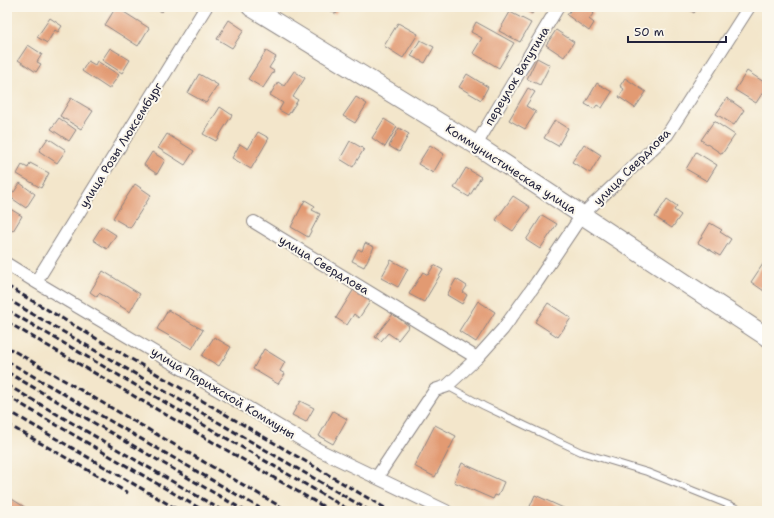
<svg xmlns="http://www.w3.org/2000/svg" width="774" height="518" font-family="'Shantell Sans',sans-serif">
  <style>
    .building { fill: #e29a72 }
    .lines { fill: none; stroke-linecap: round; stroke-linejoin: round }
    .lane-casing { stroke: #8a8483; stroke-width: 8 }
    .street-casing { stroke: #8a8483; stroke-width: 14 }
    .secondary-casing { stroke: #8a8483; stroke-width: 20 }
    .lane { stroke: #fff; stroke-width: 6 }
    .street { stroke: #fff; stroke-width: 12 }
    .secondary { stroke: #fff; stroke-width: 18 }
    .rail { stroke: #22223b; stroke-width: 3; stroke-dasharray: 6 3; stroke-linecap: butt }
    .labels { text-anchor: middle; stroke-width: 4; stroke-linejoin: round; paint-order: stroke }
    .street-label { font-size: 12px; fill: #22223b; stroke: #fbf7ec }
  </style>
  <rect width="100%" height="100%" fill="#fbf7ec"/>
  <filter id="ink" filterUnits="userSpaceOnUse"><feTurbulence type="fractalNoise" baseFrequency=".025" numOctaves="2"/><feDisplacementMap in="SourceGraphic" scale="8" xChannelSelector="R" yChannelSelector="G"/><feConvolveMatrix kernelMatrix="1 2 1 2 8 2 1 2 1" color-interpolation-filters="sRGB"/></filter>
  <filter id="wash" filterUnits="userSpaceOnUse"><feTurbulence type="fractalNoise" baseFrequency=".012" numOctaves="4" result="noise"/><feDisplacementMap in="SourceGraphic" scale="16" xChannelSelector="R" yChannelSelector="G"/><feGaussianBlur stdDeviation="0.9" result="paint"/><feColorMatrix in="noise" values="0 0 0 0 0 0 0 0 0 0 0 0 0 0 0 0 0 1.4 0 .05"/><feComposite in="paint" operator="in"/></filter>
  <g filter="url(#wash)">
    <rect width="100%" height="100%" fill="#f3e6cb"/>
    <g id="blocks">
      <path class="building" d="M116,7L149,28L138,46L105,25Z
        M153,7H165L162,12Z
        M325,7H340L336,14Z
        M521,7H536L532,14Z
        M573,7H586L594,13L589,19L594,23L589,31L567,15Z
        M685,7H699L694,13Z
        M510,12L531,23L520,42L499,31Z
        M50,18L62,26L58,32L55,30L47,43L37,37Z
        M229,20L244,30L232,48L217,39Z
        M476,22L514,43L499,68L473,53L482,38L471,32Z
        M398,23L418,34L403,58L384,46Z
        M556,30L574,42L564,57L546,45Z
        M420,40L434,47L425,63L411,56Z
        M28,45L42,54L37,62L41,64L36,72L18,60Z
        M110,48L130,60L122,73L102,60Z
        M266,51L276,57L269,68L274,71L263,88L248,79Z
        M537,58L550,65L540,85L527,79Z
        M88,61L95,65L97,61L119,75L109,89L82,71Z
        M294,71L305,78L293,97L298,100L288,115L279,110L283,103L270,95L278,82L284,86Z
        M747,71L767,84V86L756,103L735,90Z
        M199,74L218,85L206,103L188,93Z
        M467,74L488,87L481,100L459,87Z
        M625,78L646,92L635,108L619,97L624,89L620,86Z
        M597,83L612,92L602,108L597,105L594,109L585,104Z
        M528,88L535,92L526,106L536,112L525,129L509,120Z
        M356,97L367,104L355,123L343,116Z
        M71,98L93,111L81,129L60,116Z
        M727,98L744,110L734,125L716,114Z
        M220,107L232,115L216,141L203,134Z
        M59,118L76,130L69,141L51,129Z
        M384,119L397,127L385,147L372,138Z
        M555,120L568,128L558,146L544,138Z
        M714,121L735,135L722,154L701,140Z
        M399,128L409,134L399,152L389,146Z
        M258,132L269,138L251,169L232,158L240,144L248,149Z
        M167,134L194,151L185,165L158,148Z
        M48,138L66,150L57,163L39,151Z
        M350,141L364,149L353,167L340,159Z
        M584,144L601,155L590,173L572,162Z
        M430,145L444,154L433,173L418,164Z
        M152,152L165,160L157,174L144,165Z
        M696,152L717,165L707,181L686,169Z
        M30,163L49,173L41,188L17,174L22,165L28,168Z
        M466,168L481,177L469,197L454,188Z
        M20,183L35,194L26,208L7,195L10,190L14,192Z
        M135,184L151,195L130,228L113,218Z
        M513,196L530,207L513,231L496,220Z
        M667,199L677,206L674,210L681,215L672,228L655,217Z
        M305,200L315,206L312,210L320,214L308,237L291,227Z
        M7,207L22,216L13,231L7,227Z
        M542,215L557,224L540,249L526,240Z
        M710,223L722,230L720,232L731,239L720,256L698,243Z
        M102,226L116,235L107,249L93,240Z
        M365,243L374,247L364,267L352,261L358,249L362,251Z
        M767,258V293L751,282Z
        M391,260L408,269L398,287L381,278Z
        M434,265L443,270L424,302L409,294L423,272L428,275Z
        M103,271L140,294L130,312L99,293L97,297L90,292Z
        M456,279L467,286L463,292L467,295L462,304L447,295Z
        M354,289L371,300L359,318L354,314L347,325L336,318Z
        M478,301L495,312L476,342L459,331Z
        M548,303L571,318L558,337L535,322Z
        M168,310L203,330L192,349L157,329Z
        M393,314L409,326L398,340L388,333L381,341L375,337Z
        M214,337L231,347L219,366L202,356Z
        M264,349L285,362L280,371L285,374L278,384L253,369Z
        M300,401L314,408L306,422L292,415Z
        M333,411L347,419L333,444L319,436Z
        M435,425L456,436L435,477L414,466Z
        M462,463L504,482L498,496L495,495L493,499L454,482Z
        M535,495L570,511H528Z
        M7,496L31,511H7Z"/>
    </g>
  </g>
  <g filter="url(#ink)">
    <use href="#blocks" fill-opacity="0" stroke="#8a8483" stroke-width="1"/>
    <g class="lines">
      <g class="lane-casing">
        <path id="lane" d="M447,386L484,406L581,452L647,472L744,511"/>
      </g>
      <g class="street-casing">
        <path id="street" d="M476,145L558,7
          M254,222L477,358
          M7,264L36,282L319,450L446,511
          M36,282L206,7
          M377,477L435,390L447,386L477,358L503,329L537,282L582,215L667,135L749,7"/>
      </g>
      <g class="secondary-casing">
        <path id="secondary" d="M251,7L476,145L767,337"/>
      </g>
      <use href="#lane" class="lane"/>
      <use href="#street" class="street"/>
      <use href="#secondary" class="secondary"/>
      <path class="rail" d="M7,286L390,511
        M7,299L370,511
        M7,310L351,511
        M7,322L331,511
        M7,347L288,511
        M7,361L265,511
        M7,372L245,511
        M7,385L223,511
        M7,396L204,511
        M7,410L180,511
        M7,424L128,493"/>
    </g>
  </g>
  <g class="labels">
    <g class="street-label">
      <text transform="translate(517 76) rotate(-59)" y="4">переулок Ватутина</text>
      <text transform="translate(121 145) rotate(-58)" y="4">улица Розы Люксембург</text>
      <text transform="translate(632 167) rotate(-45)" y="4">улица Свердлова</text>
      <text transform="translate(511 169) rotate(33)" y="4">Коммунистическая улица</text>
      <text transform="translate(324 265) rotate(31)" y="4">улица Свердлова</text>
      <text transform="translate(223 393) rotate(31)" y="4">улица Парижской Коммуны</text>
    </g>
  </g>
  <rect width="774" height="518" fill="none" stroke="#fbf7ec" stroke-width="24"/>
  <path d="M628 36v6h98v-6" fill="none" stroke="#22223b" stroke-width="2"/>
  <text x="634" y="36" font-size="12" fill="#22223b" stroke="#fbf7ec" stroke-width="3" paint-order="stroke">50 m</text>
</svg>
